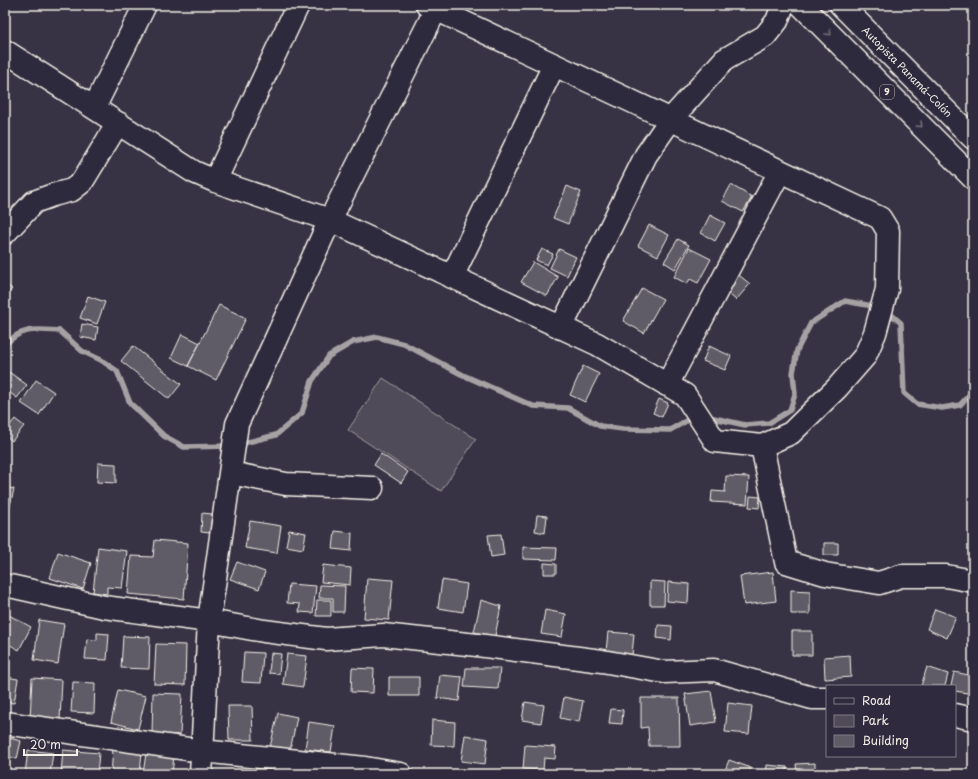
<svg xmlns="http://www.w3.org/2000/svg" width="978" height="779" font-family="'Playpen Sans',sans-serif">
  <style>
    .green { fill: #504b59; stroke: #a29ea0 }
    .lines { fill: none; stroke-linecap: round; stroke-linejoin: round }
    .stream { stroke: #a6a2a4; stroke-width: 5.5 }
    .building { fill: #5f5c67; stroke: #f4f1e8 }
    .minor-casing { stroke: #f4f1e8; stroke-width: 25 }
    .highway-casing { stroke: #f4f1e8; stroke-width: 25 }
    .minor { stroke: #2f2a3d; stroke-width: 22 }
    .highway { stroke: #2f2a3d; stroke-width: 22 }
    .oneway { stroke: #747079 }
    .labels { text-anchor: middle; stroke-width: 3; stroke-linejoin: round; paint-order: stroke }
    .shield { fill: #2f2a3d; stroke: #b9b5b5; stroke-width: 1 }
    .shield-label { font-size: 9px; font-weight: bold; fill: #f4f1e8 }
    .street-label { font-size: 10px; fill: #f4f1e8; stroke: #2f2a3d }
  </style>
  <rect width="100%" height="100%" fill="#373244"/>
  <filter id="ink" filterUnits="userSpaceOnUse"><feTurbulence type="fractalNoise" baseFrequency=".025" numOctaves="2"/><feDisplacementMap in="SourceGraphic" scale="8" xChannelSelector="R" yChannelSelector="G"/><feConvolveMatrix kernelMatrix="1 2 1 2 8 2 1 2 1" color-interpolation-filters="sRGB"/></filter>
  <g filter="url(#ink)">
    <path class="green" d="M383,378L476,439L441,491L348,430Z"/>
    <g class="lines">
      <path class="stream" d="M886,310L901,323L904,393L917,404L942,408L960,405L970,394L971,375H973
        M5,345C22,326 38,330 60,331L82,351L101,360L117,371L130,403L164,436L184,447L229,446
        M707,419L714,418L745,425L769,423L790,410L795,394L793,373L797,350L811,323L845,301L878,307
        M240,444L276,435L302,413L312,381L329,356L353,342L377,337L404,344L463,375L533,406L568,408L600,426L623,429L670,430L686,421L695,420"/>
    </g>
    <path class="building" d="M731,185L752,197L743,212L722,201Z
      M567,186L581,192L568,224L553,218Z
      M710,215L725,223L715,241L701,233Z
      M649,225L669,235L658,256L638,246Z
      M678,239L689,245L675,269L664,262Z
      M689,248L711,259L698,283L690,279L687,284L674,277Z
      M542,249L553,254L547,265L536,260Z
      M559,249L576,257L567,276L550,268Z
      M533,262L558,277L547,296L521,282Z
      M735,272L750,284L736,300L721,288Z
      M5,283L12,289L5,297Z
      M642,288L663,299L644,333L623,321Z
      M88,296L105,302L97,324L80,318Z
      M219,305L246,318L216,380L188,366Z
      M82,324L98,327L96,340L80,337Z
      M182,334L200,343L188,366L171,358Z
      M133,346L181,384L169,399L121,361Z
      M709,346L731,356L725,370L703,361Z
      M583,366L599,374L585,402L570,395Z
      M9,372L27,385L17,398L5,389V378Z
      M36,380L54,392L39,415L21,403Z
      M659,399L668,403L662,417L653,413Z
      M15,419L24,426L12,441L5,435V431Z
      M381,454L408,472L401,483L374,465Z
      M98,463L116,464V483L97,482Z
      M726,476L749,477L747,504L711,502L712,491L725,492Z
      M5,487L14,489L9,510L5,509Z
      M750,496L760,497L759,508L749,507Z
      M202,513L212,514L210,533L201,532Z
      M537,515L547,516L545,533L535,531Z
      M250,521L281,526L277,553L245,548Z
      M289,530L306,533L303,549L286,546Z
      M335,531L352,533L351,551L333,549Z
      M501,534L504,555L491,557L488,535Z
      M155,540L188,543L184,599L128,594L131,556L153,557Z
      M824,543H838V555H824Z
      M98,547L127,551L122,588L107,587V594L93,592Z
      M523,547L557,548L556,560L523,559Z
      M58,552L91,563L83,589L50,578Z
      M237,562L265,572L259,589L230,579Z
      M544,563L556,564V574H544Z
      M323,565L351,568L350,585L321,582Z
      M773,572L776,601L744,605L740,576Z
      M367,578L393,580L389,620L364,618Z
      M442,580L467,584L463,612L438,608Z
      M650,581L665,582L664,605H650Z
      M668,582L689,584L688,603L667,601Z
      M289,584L316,586L313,613L299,612L300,604L287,603Z
      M320,585L345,586L344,612H333V598H319Z
      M791,590L810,591V614H791Z
      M317,600H331V616H316Z
      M481,600L501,606L495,636L474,632Z
      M935,609L956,617L947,638L927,629Z
      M545,610L566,614L562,637L541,634Z
      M7,614L31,627L19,650L5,642V617Z
      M39,620L64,624L58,664L34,660Z
      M658,625L672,626L671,640L657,638Z
      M792,631H812V655H792Z
      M608,632L634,634L632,655L606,652Z
      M97,633L109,634L107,660L85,659L87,639L97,640Z
      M123,636L150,637L149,669L121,668Z
      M156,644L186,645L185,685L154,684Z
      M244,652L263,653L261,683L242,682Z
      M271,653L281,654L279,674L269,673Z
      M287,654L307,656L303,687L283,684Z
      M850,655L851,677L825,679L824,657Z
      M927,667L948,674L945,686H921Z
      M352,668L374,669L373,693L351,692Z
      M466,668H500L498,689L464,687Z
      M954,672L973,676V694L955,691V686H951Z
      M440,675L462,677L459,701L437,698Z
      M5,677L18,679L14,703L5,702Z
      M389,677H419V696H389Z
      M32,678L62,680L60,720L30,719Z
      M73,682L95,683L94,713L71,712Z
      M118,690L146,696L138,729L111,722Z
      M711,691L716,722L690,726L685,694Z
      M153,693L182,694L180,735L152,734Z
      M564,697L583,701L579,722L560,718Z
      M641,698H679L680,746H649L648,727L641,728Z
      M525,702L544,705L541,723L522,720Z
      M728,703L752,706L749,734L725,732Z
      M228,706H252L253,740H229Z
      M611,709L623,710L622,724L609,723Z
      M278,713L297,717L290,751L270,747Z
      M432,720L455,722L454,746L431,745Z
      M309,722L335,726L331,752L305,749Z
      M465,735L488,739L485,764L461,761Z
      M5,737L21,741L17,759L5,756Z
      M525,745L556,747L555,759L544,758L543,770L523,769Z
      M113,749L142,751L140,774H111Z
      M28,750L53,753L50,774H25Z
      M63,750L99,753L97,774H61Z
      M146,753L174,756L172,774H143Z
      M729,760L751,768L749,774L724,773Z
      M815,763V774H797L796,764Z
      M767,765L787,767V774H766Z"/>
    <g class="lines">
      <g class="minor-casing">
        <path id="minor" d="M427,5L880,218L888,231L887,289L875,333L865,356L837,388L791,433L762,446
          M5,51L194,172L215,181L330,220L597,344L685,395L715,441L762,446L786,562L825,574L879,583L901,576H946L973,581
          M94,108L145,5
          M215,181L298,5
          M5,233L34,202L53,195L72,190L82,182L118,123
          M452,277L554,65
          M561,328L646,155L671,119L724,60L765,36L777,21L783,5
          M667,385L780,171
          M230,473L286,484L372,488
          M10,586L104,607L209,621L264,631L326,639L383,635L477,645L602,661L664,672L714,670L812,698H827
          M955,715L973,719
          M5,723L202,751L365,768L401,774
          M201,774L209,621L237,424L330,220L438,5"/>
      </g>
      <g class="highway-casing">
        <g id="highway">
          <path d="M801,5L973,178"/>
          <path id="s1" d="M841,5L973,138"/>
        </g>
      </g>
      <use href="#minor" class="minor"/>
      <use href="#highway" class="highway"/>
    </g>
    <defs><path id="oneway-chevron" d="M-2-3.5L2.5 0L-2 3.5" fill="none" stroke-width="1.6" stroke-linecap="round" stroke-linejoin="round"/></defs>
    <g class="oneway">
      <use href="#oneway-chevron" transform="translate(829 33) rotate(45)"/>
      <use href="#oneway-chevron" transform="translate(920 125) rotate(45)"/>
    </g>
  </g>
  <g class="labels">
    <rect class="shield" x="880" y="85" width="14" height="14" rx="3"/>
    <g class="shield-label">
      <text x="887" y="95">9</text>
    </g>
    <g class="street-label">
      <text dy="4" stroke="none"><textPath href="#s1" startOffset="94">Autopista Panamá–Colón</textPath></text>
    </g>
  </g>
  <rect width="978" height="779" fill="none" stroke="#2f2a3d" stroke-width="20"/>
  <rect x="10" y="10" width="958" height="759" fill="none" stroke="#f4f1e8" stroke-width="1.5" filter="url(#ink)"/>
  <rect x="826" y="685" width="130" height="72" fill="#2f2a3d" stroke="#7e7a81"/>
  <rect x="834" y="698" width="20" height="6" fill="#2f2a3d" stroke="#7e7a81"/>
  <text x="862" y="705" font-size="12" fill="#f4f1e8">Road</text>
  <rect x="834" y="715" width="20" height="12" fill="#504b59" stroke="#7e7a81"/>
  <text x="862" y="725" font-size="12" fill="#f4f1e8">Park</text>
  <rect x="834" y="735" width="20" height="12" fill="#5f5c67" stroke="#7e7a81"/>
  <text x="862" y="745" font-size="12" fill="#f4f1e8">Building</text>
  <path d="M24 749v6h53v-6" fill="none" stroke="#f4f1e8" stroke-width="2"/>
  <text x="30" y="749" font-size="12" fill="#f4f1e8" stroke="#2f2a3d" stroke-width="3" paint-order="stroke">20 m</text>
</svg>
